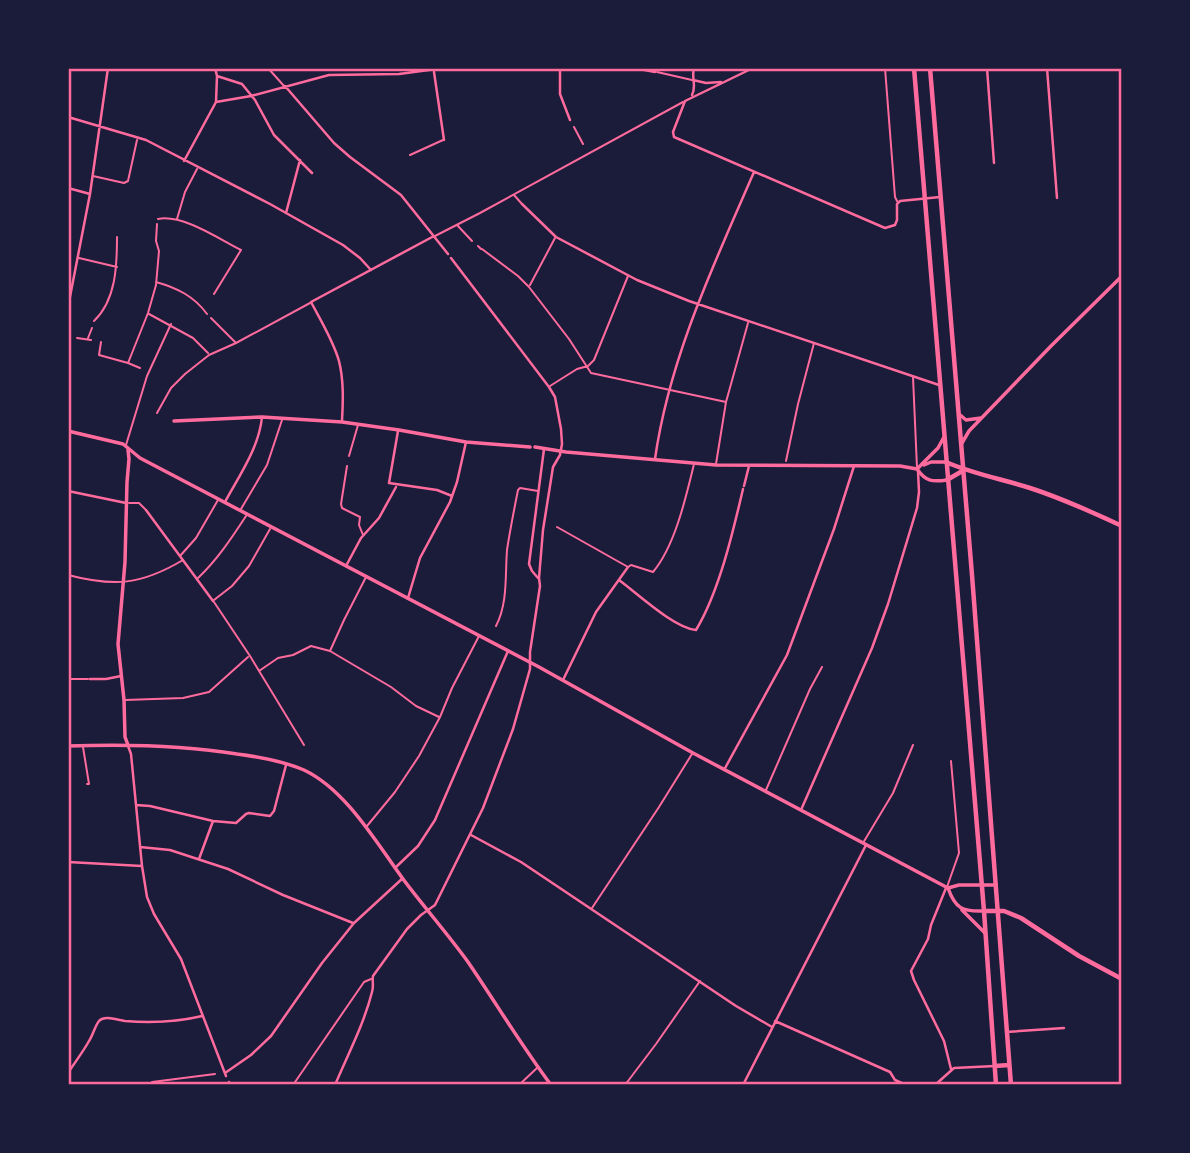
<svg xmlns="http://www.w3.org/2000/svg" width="1190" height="1153" font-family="Karla,sans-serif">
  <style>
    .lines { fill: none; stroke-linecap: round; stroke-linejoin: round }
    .service { stroke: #ff6b9d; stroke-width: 2 }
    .pedestrian { stroke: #ff6b9d; stroke-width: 2 }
    .minor { stroke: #ff6b9d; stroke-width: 2.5 }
    .tertiary { stroke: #ff6b9d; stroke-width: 3.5 }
    .primary { stroke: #ff6b9d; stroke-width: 4.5 }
    .neatline { fill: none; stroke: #ff6b9d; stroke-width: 2.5 }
  </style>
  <rect width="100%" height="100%" fill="#1b1b3a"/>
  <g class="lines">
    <path class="service" d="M885,68L895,197L897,201
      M93,176L124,183L128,181L137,140
      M482,249L518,276L529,287L569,339L591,373L726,402
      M530,285L555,238
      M550,386L577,369L588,366L594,360L628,276
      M349,456L358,425
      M786,461L798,404L814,343
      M716,464L726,402L748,323
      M347,466L341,504L342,508L360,517L359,525L363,535
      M241,509L267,465L282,420
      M557,527L628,567L631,565L653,572C675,546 686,497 694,464
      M180,556L196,538L218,500
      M366,577L344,620L330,651L391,687L416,706L439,717
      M214,600L232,586L249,566L270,529
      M496,626C508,603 505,576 507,550C510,530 514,510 518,490L520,488L538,491
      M83,747L89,784H87
      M766,790L810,689L822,667
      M367,826L395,792L419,756L440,717L452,688L479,636
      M863,843L893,793L913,745
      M947,887L959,853L951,761
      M592,908L659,807L692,754
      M152,1082L215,1074
      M293,1085L364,982L371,979
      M519,1085L537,1068
      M625,1085L656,1044L700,981"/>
    <path class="pedestrian" d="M268,68L284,86
      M657,72L692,80
      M574,127L583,144
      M410,155L443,140
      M514,195L522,204
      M158,219C183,214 219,239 241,250L214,294
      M177,219L185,192L197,169
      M458,226L472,241
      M435,236L480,213L683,102
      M478,246L481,249
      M79,258L117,267
      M156,282C177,288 194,296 207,314
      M149,314L193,338L208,353
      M211,318L235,342
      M94,321C116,300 117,266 117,237
      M77,338L91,340
      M88,338L92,328
      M101,342L99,355L128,363L140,368
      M128,363L148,313L156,285L159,251L156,241L157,224
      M913,377L917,468
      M157,413L171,388L185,374L209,355L236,343L310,303
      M126,445L147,376L171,324
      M129,503H139L145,509
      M68,575C114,587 141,585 183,560
      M198,578C217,560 231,539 246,516
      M214,602L250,656L304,745
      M259,671L278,658L293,655L311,646L330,651
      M68,679H88
      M125,700L183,698L209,692L248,657"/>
    <path class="minor" d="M560,68V94L570,120
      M634,68L655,72
      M753,68L685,101L673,132L674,137L885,228L895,225L897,220V204L900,201L940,197
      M987,68L994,163
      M1047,68L1057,198
      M434,72L444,140
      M217,76L242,84L255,100L274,135L312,173
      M693,80L706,83L721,82
      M285,86L334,143L350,157L401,195L448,254
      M692,95C697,86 691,78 694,68
      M216,102L251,96L329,75L399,74L444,68
      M68,117L146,140L270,204L343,245L360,258L371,270
      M184,161L216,102L217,76L215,68
      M68,188L90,194
      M522,204L556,237L637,280L689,301L939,385
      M286,213L300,160
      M68,307L90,194L108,68
      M342,421C343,402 344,381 339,361C333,340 321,321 311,302L434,236
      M398,431L389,483L437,490L452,496
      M655,459C669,359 714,264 754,172
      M744,486L749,466
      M68,491L126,503
      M225,502C239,476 259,448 262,417
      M146,510L213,601
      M346,566L361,538L379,518L396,487
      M538,578L532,571L529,564L544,449
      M619,580C638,594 674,628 696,630C719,592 733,532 743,489
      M408,598L420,558L450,502L457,482L466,442
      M90,679H106L121,676
      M563,680L596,612L628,567
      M128,746L131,754L142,866L147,897L154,914L181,959L226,1076
      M724,770L787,655L834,529L854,466
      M136,805L150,806L213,821L199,859
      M801,810L872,648L888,604L917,508L919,492L918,471
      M213,821L236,823L246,814L249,813L270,816L274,811L286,765
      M471,835L521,862L736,1006L772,1027
      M140,847L170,850L228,869L283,895L353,923
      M68,862L142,866
      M395,868L418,846L435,820L508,651
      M946,888L931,925L928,939L911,971L914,980L944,1041L951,1069
      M775,1021L890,1072L895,1080L906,1085
      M1006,1032L1064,1028
      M68,1073C75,1062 83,1052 89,1041C93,1035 95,1026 99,1021C105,1015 117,1020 125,1021C151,1023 177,1022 202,1016
      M225,1073L251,1055L271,1036L322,963L354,923L403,878
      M229,1082L230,1085
      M335,1085C348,1054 364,1024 372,992C374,986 372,981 373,976L407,929L421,915L435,905L483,808L513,729L530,669V652L540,586L539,578L543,530L553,467L560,455L562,444L561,429L555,397L549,387L451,258
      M743,1085L866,845
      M935,1085L954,1068L995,1066"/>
    <path class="tertiary" d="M1120,68L1122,76
      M959,414L966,420L981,418
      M174,421L262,417L342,422L399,430L466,442L530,447
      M68,431L123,444L140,458L539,667L693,753L948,888
      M962,443L969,431L1051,346L1122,276
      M535,447L566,452L716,465L900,466L917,469
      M924,465L931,462H946
      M917,469L938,448L944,437
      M917,469C926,482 933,482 947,480
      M128,745L125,737L124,700L118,644L125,562L127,482L129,459L128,450
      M68,746C124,744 182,745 237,754C260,757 283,761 304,770C346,790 376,842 403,879C424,907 447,933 468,962C496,1003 521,1045 551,1085
      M948,888L959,885H996
      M948,888C955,908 962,912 984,911
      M962,910L985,933"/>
    <path class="primary" d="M914,68L984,911L996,1085
      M930,68L972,575L1011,1085
      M946,462C973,474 1002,479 1030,488C1061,498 1092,512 1122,526
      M947,480L964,470
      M984,911H1004L1021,918L1079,956L1122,979
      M995,1066L1009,1065"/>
  </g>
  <rect width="1190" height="1153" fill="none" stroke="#1b1b3a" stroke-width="140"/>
  <rect x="70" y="70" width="1050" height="1013" class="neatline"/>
</svg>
